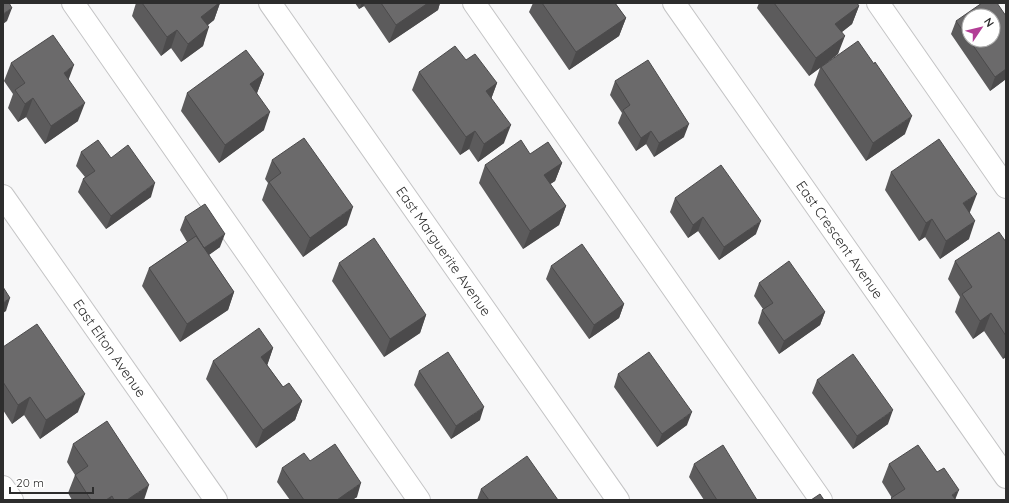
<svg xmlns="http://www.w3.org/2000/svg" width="1009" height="503" font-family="Quicksand,sans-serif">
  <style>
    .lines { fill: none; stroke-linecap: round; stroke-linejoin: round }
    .minor-casing { stroke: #c5c5c6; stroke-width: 24 }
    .minor { stroke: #fff; stroke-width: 22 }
    .wall { fill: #5c5b5c }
    .shaded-wall { fill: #4b4a4b }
    .building { fill: #6b6a6b; stroke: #4b4a4b; fill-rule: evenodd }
    .labels { text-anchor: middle; stroke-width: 4; stroke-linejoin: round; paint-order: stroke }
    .street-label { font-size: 14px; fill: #2d2d2d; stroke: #fff }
  </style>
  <rect width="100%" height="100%" fill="#f7f7f8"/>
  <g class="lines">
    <g class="minor-casing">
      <g id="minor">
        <path d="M73,3L419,500"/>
        <path id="s1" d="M270,3L618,500"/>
        <path d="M474,3L821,500"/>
        <path id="s2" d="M674,3L1006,477"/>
        <path d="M878,3L1006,187"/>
        <path id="s3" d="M3,196L216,500"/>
        <path d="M3,487L12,500"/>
      </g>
    </g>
    <use href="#minor" class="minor"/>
  </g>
  <path class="wall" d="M136,3H220L214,20L208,25L203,46L181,62L171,48L161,56L132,16Z
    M355,3H440L438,10L389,43L364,6L359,9Z
    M533,3H615L626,18L619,36L569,70L529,12Z
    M759,3H857L859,6L852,24L842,32L838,54L827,63L905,134L866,161L814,85L820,68L809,76L757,8Z
    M1006,16V79L990,91L951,34L956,21Z
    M466,60L497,83L491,99L504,143L478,162L469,149L460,155L412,90L419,72Z
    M11,63L69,80L78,121L45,144L26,117L18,122L8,108L13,94L4,81Z
    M264,74L257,93L264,130L219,163L181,111L187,93Z
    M615,81L684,137L654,157L646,144L636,151L618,123L622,113L610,95Z
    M81,152L111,158L151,197L106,229L78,192L83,179L85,177L76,166Z
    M530,154L562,163L555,181L550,184L566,206L559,225L523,249L479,183L485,165Z
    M272,160L347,225L303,257L262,200L268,183L265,179Z
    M891,172L970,212L969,239L940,259L925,237L919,241L885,190Z
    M675,198L756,234L719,260L698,231L688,238L670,212Z
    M185,217L220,247L209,255L234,292L228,310L180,342L142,286L149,268L187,242L180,230Z
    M1006,242V357L1003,359L984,331L973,339L955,312L960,297L948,279L955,261Z
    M339,263L426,315L420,333L384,357L332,281Z
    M551,266L624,304L619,318L589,339L546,279Z
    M759,283L825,312L820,325L779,354L758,323L762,310L763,309L754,296Z
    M3,347L78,412L40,439L24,415L12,424L3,410Z
    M273,348L267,365L283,387L302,401L295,420L256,448L206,379L213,361Z
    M419,371L480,420L451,439L414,385Z
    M618,374L687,425L657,447L614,387Z
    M817,380L888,424L853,449L812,393Z
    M73,444L144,500H72L68,493L75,475L67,462Z
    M310,461L357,497L352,500H290L277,482L282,468Z
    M694,464L757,500H704L689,477Z
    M889,464L937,472L956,500H891L892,498L882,482Z
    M481,489L558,500H477Z"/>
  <path class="shaded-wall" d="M219,3H220L214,20L195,35L201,17Z
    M362,3H365L364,6L359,9Z
    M428,3H440L438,10L389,43L396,25Z
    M859,6L852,24L829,42L835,24Z
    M12,8L7,21L3,24V14Z
    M626,18L619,36L569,70L576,52Z
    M209,27L203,46L181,62L188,44Z
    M177,30L171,48L161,56L167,37Z
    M845,36L838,54L809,76L816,58Z
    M74,65L67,84L64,73Z
    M1006,69V79L990,91L995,77Z
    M264,74L257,93L244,102L250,84Z
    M497,83L490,102L486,91Z
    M33,98L26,117L18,122L25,104Z
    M85,103L78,121L45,144L51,126Z
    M270,112L264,130L219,163L225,145Z
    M912,116L905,134L866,161L873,143Z
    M689,124L684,137L654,157L659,143Z
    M511,125L504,143L478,162L484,144Z
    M475,131L469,149L460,155L466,137Z
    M651,131L646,144L636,151L641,138Z
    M562,163L555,181L537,193L544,175Z
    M155,183L151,197L106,229L111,216Z
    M977,194L970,212L957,221L963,203Z
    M566,206L559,225L523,249L530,231Z
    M353,207L347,225L303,257L310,238Z
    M703,217L698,231L688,238L693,225Z
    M932,219L925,237L919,241L926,223Z
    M761,221L756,234L719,260L724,247Z
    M975,221L969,239L940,259L946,241Z
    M225,234L220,247L200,261L204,248Z
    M234,292L228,310L180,342L187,324Z
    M10,298L6,311L3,313V303Z
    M624,304L619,318L589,339L594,325Z
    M825,312L820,325L779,354L784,341Z
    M991,313L984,331L973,339L980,321Z
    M426,315L420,333L384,357L390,339Z
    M273,348L267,366L261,357Z
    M1006,350V357L1003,359Z
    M85,394L78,412L40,439L46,420Z
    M30,397L24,415L12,424L18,405Z
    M302,401L295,420L256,448L263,430Z
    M484,407L480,420L451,439L456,426Z
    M893,410L888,424L853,449L857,436Z
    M692,412L687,425L657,447L662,434Z
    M361,483L357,497L352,500H337Z
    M149,485L144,500H127Z
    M959,490L955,500L952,495Z
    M112,496L110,500H106Z"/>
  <path class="building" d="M3,3H9L12,8L3,14Z
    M142,3H219L201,17L209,27L188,44L177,30L167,37Z
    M381,3H428L396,25Z
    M542,3H615L626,18L576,52Z
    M774,3H857L859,6L835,24L845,36L816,58Z
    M982,3H997L1006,16V69L995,77L956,21ZM969,16H993V40H969Z
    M53,35L74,65L64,73L85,103L51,126L33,98L25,104L15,90L25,83L11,63Z
    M858,41L874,64L875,62L912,116L873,143L821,67Z
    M455,46L466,60L475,54L497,83L486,91L511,125L484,144L475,131L466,137L419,72Z
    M246,50L264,74L250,84L270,112L225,145L187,93Z
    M648,60L689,124L659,143L651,131L641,138L623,110L630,105L615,81Z
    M304,138L353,207L310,238L269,182L281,173L272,160Z
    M939,139L977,194L963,203L975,221L946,241L932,219L926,223L891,172Z
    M98,140L111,158L128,145L155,183L111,216L83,179L95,171L81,152Z
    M521,140L530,154L548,142L562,163L544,175L566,206L530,231L485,165Z
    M721,165L761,221L724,247L703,217L693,225L675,198Z
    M205,204L225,234L204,248L185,217Z
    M999,232L1006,242V336L991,313L980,321L962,294L972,287L955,261Z
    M196,236L234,292L187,324L149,268Z
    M374,238L426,315L390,339L339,263Z
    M582,244L624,304L594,325L551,266Z
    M789,261L825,312L784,341L762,310L773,303L759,283Z
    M3,287L10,298L3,303Z
    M37,324L85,394L46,420L30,397L18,405L3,382V347Z
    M259,328L273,348L261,357L283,387L289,383L302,401L263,430L213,361Z
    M448,352L484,407L456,426L419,371Z
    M649,352L692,412L662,434L618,374Z
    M853,354L893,410L857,436L817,380Z
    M107,421L149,485L127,500H114L112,496L106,500H91L75,475L88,466L73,444Z
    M335,444L361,483L337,500H304L282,468L304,453L310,461Z
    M723,445L757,500H717L694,464Z
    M918,445L937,472L944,468L959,490L952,495L956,500H893L891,498L905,489L889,464Z
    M527,456L558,500H489L481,489Z
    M820,494L824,500H811Z"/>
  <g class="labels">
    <g class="street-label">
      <text dy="5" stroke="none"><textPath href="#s2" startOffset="289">East Crescent Avenue</textPath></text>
      <text dy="5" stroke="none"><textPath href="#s1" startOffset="303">East Marguerite Avenue</textPath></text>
      <text dy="5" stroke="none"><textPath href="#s3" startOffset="186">East Elton Avenue</textPath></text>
    </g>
  </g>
  <rect width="1009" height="503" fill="none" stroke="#2d2d2d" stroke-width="8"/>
  <g transform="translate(981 28) rotate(55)"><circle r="19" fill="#ffffff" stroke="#ababab"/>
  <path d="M0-3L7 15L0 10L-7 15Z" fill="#b33e96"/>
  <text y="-6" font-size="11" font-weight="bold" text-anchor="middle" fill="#2d2d2d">N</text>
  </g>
  <path d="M10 487v6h83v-6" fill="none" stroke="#2d2d2d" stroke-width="2"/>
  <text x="16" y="487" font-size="12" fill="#2d2d2d" stroke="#ffffff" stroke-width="3" paint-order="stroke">20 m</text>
</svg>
